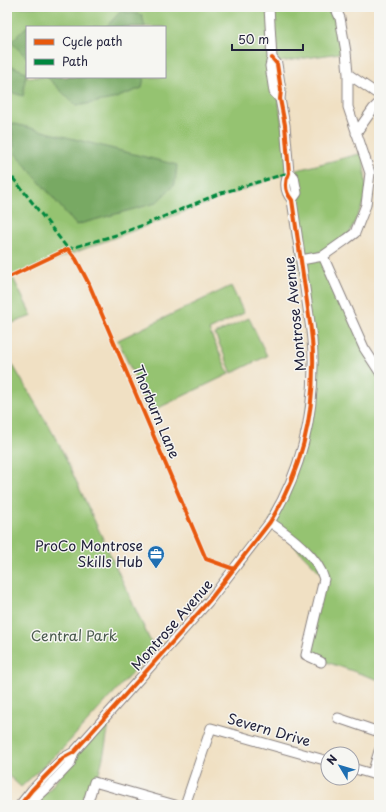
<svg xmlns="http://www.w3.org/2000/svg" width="386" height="812" font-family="'Playpen Sans',sans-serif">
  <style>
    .green { fill: #95c371; stroke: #5c7256; fill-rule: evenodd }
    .forest { fill: #78a963; stroke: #4d664f }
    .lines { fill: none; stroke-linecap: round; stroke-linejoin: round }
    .minor-casing { stroke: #89817f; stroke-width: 11 }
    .minor { stroke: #fff; stroke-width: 9 }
    .quiet { stroke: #00873e; stroke-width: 3; stroke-dasharray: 6 3; stroke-linecap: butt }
    .cycleway-casing { stroke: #f6f6f2; stroke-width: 6 }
    .cycleway { stroke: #e8590c; stroke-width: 4 }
    .labels { text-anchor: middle; stroke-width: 3; stroke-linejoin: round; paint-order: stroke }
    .street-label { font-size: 14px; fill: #22223b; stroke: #f6f6f2 }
    .poi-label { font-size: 14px; fill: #22223b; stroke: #f6f6f2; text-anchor: end }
    .park-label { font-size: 14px; fill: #4a5a4e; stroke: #f6f6f2 }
  </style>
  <rect width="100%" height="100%" fill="#f6f6f2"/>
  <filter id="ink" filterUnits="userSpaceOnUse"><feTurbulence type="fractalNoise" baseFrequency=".025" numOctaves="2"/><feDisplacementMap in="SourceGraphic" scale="8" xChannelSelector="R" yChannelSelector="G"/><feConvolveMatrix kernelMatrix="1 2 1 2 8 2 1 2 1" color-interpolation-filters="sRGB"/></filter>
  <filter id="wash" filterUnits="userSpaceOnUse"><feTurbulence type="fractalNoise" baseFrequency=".012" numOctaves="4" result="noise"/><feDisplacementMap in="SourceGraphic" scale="16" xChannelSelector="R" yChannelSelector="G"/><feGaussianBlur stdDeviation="0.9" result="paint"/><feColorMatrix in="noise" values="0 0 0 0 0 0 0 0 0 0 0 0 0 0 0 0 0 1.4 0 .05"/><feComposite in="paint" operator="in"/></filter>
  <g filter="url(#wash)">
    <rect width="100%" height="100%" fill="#f0e0c3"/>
    <path class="green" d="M7,7H333L346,52L273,63L289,172L363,153L367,195L347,239L303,260L323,256L348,314L379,363V680L306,655L323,575L270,522L301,455L313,365L288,173L12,276L32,316L7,325ZM27,27H165V77H27Z
      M231,286L244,313L209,330L229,374L150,412L118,340Z
      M249,318L267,356L232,373L215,334Z
      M7,355L58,442L154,649L65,746L21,787L7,774Z
      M110,713C107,744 100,775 89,805H27L48,791Z"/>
    <path class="forest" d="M121,11L142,15L145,27H106Z
      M27,26L28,27L27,58L11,42Z
      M7,64L26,72L23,96L7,91Z
      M47,77H144L142,88L113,99L76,106Z
      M11,123L177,165L175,184L156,203L76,225L15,153Z"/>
  </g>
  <g filter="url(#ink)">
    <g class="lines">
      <g class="minor-casing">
        <path id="minor" d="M269,7L272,58L270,66L274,92L280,99
          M348,74L379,95
          M356,133L373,109L379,103
          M289,173L294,177L297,193L292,200
          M323,256L364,348L379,371
          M301,260L323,256L347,239L355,233L366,205L370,173L348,107V74L346,52L340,18L335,7
          M270,522C289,535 318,556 324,579L306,655L321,662
          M338,718L379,732
          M352,768L379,776
          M372,774L379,751
          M20,805L32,790L63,758L74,752L209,601L270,522C299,475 313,421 313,366C314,344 310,323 307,302C302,268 297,234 292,200C285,192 284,183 289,173L285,125L280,99L281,90L277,64L272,58
          M29,805L48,787L70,764L74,752
          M87,805L94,782L175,805
          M185,805L211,728L328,761"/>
      </g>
      <use href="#minor" class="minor"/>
      <path class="quiet" d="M7,171L25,193L68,249L116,235L146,224L218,194L288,173"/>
      <g class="cycleway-casing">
        <path id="cycleway" d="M7,278L68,249L76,259L89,284L206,559L234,569
          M20,805L32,790L63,758L74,752L209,601L270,522C299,475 313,421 313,366C314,344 310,323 307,302C302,268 297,234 292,200C285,192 284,183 289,173L285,125L280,99L281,90L277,64L272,58"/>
      </g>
      <use href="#cycleway" class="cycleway"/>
    </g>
  </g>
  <defs>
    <g id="office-pin" transform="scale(0.9)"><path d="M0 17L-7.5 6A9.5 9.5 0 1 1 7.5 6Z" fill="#1f6fb2" stroke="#f6f6f2"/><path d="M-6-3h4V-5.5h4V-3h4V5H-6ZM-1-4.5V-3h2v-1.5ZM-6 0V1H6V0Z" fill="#fff"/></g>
  </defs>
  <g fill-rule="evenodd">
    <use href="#office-pin" x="156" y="554"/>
  </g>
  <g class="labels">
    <g class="street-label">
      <text transform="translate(295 314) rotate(-96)" y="5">Montrose Avenue</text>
      <text transform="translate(156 412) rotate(67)" y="5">Thorburn Lane</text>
      <text transform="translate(172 625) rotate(-49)" y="5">Montrose Avenue</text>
      <text transform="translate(269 730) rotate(16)" y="5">Severn Drive</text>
    </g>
    <g class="poi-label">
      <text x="143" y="551">ProCo Montrose<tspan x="143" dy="16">Skills Hub</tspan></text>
    </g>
    <g class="park-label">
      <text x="74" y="641">Central Park</text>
    </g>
  </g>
  <rect width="386" height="812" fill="none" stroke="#f6f6f2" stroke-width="24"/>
  <rect x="26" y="26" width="140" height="52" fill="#f6f6f2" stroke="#a1a1a9"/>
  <rect x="34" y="39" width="20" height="6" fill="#e8590c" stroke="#a1a1a9"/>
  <text x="62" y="46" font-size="12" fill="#22223b">Cycle path</text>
  <rect x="34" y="59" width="20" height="6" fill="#00873e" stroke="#a1a1a9"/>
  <text x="62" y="66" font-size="12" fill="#22223b">Path</text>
  <g transform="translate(340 766) rotate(308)"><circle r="19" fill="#f6f6f2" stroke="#a1a1a9"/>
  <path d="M0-3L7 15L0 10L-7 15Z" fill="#1f6fb2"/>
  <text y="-6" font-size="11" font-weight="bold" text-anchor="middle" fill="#22223b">N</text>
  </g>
  <path d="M232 44v6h71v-6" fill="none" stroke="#22223b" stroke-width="2"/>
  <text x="238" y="44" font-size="12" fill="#22223b" stroke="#f6f6f2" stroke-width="3" paint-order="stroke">50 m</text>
</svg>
